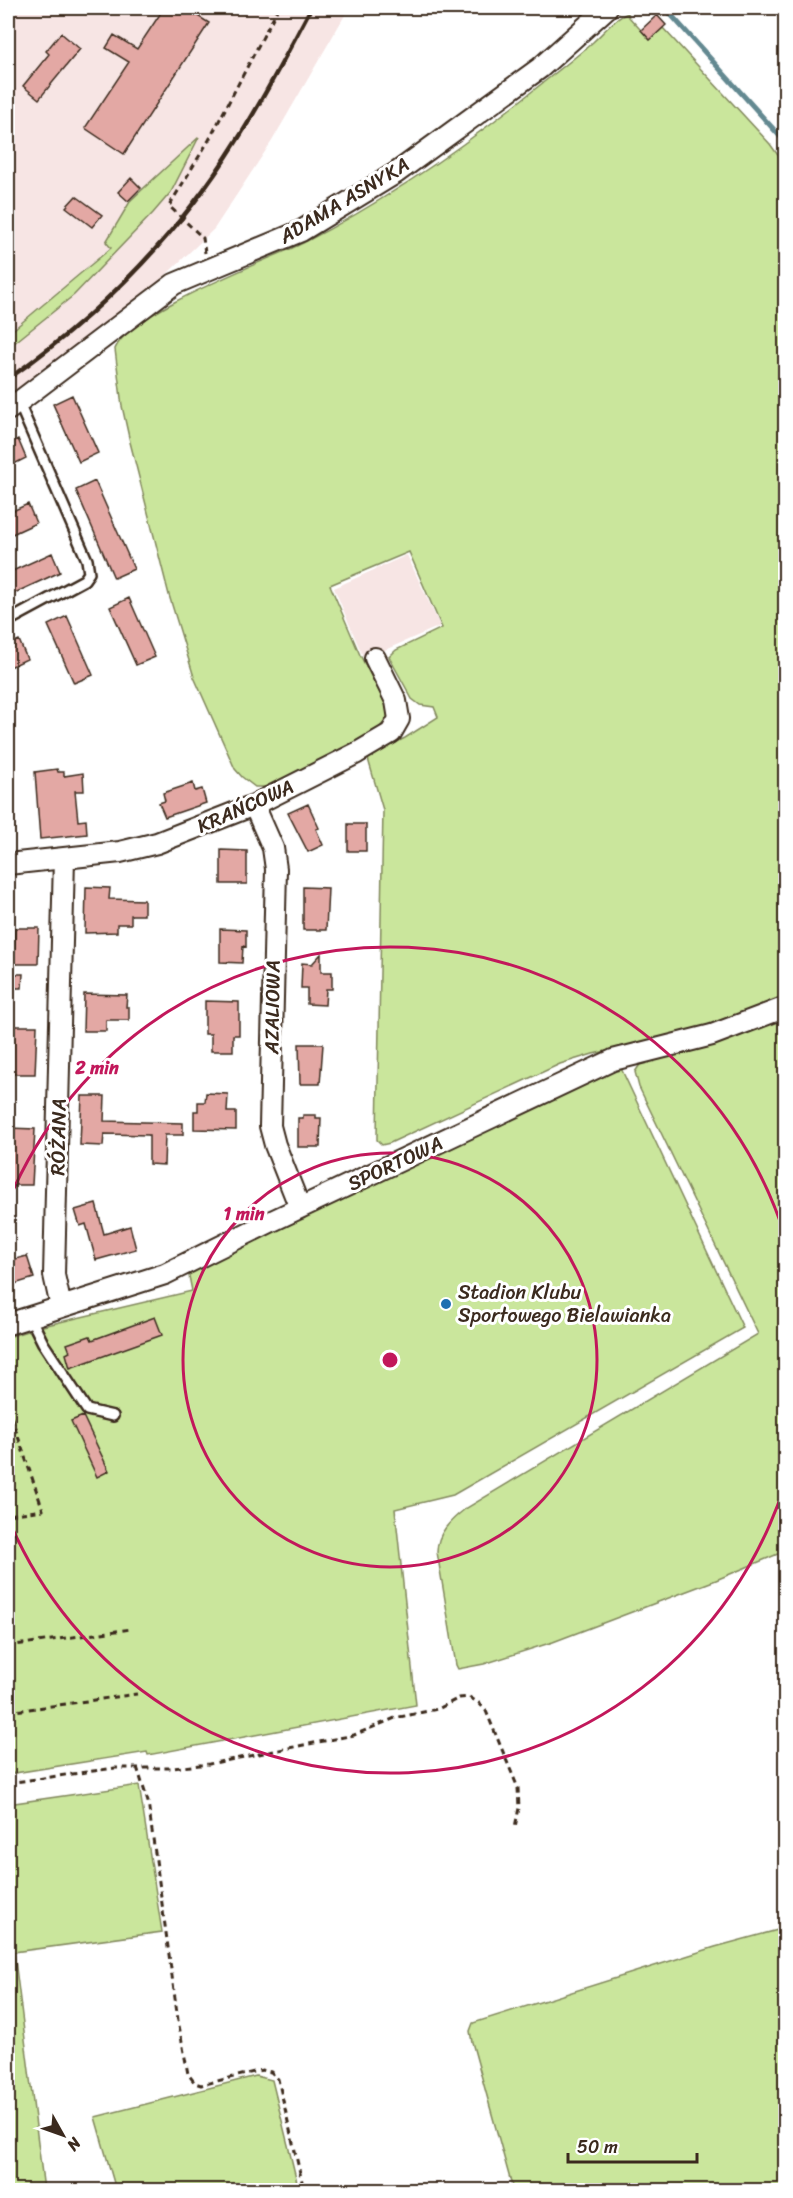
<svg xmlns="http://www.w3.org/2000/svg" width="793" height="2198" font-family="Sriracha,sans-serif">
  <style>
    .built { fill: #f7e5e4 }
    .green { fill: #cae69c; stroke: #82885d; stroke-width: 1.5 }
    .lines { fill: none; stroke-linecap: round; stroke-linejoin: round }
    .stream { stroke: #638991; stroke-width: 5 }
    .building { fill: #e3a8a4; stroke: #3b2a1e; stroke-width: 1.5 }
    .service-casing { stroke: #3b2a1e; stroke-width: 14 }
    .minor-casing { stroke: #3b2a1e; stroke-width: 24 }
    .path { stroke: #3b2a1e; stroke-width: 3; stroke-dasharray: 6 4.5; stroke-linecap: butt }
    .service { stroke: #fff; stroke-width: 9 }
    .minor { stroke: #fff; stroke-width: 20 }
    .rail { stroke: #3b2a1e; stroke-width: 4.5 }
    .ring { fill: none; stroke: #c2185b; stroke-width: 3 }
    .poi-dot { fill: #1f6fb2; stroke: #fff; stroke-width: 2 }
    .labels { text-anchor: middle; stroke-width: 6; stroke-linejoin: round; paint-order: stroke }
    .street-label { font-size: 20px; fill: #3b2a1e; stroke: #fff }
    .poi-label { font-size: 20px; fill: #3b2a1e; stroke: #fff; text-anchor: start }
    .centre { fill: #c2185b; stroke: #fff; stroke-width: 3 }
    .ring-label { font-size: 18px; text-anchor: middle; font-weight: bold; fill: #c2185b; stroke: #fff; stroke-width: 6; stroke-linejoin: round; paint-order: stroke }
  </style>
  <rect width="100%" height="100%" fill="#fff"/>
  <filter id="ink" filterUnits="userSpaceOnUse"><feTurbulence type="fractalNoise" baseFrequency=".0167" numOctaves="2"/><feDisplacementMap in="SourceGraphic" scale="12" xChannelSelector="R" yChannelSelector="G"/><feConvolveMatrix kernelMatrix="1 2 1 2 8 2 1 2 1" color-interpolation-filters="sRGB"/></filter>
  <g filter="url(#ink)">
    <path class="built" d="M8,8H349L272,141L214,229L126,313L56,370L8,398V348L74,295L111,247L8,334Z
      M407,555L440,626L364,659L334,588Z"/>
    <path class="green" d="M628,13V16L650,40L663,28L770,144L785,165V999L751,1009L708,1028L593,1054L560,1064L390,1143L382,1145L377,1140V1136L383,810L368,759L369,756L405,738L438,717L434,707L420,705L412,699L389,657L396,650L442,628L409,552L330,585L360,655L385,703L388,713L387,719L378,729L362,739L268,787H255L242,777L235,769L194,677L169,595L130,442L122,406L115,349C129,312 264,262 303,243C384,202 459,150 530,93C551,76 573,60 593,42C604,32 615,18 628,13Z
      M199,137L171,192L153,213L74,295L8,348V334L111,248L106,242L131,200Z
      M785,1018V1551L716,1580L553,1642L484,1664L458,1669L456,1665L437,1552C437,1533 451,1520 465,1509L758,1334L639,1087L635,1072L641,1063L722,1042Z
      M619,1064L743,1328L453,1495L395,1509L416,1705L148,1755L147,1752L8,1774V1337L43,1326L192,1291L188,1271Z
      M139,1785L162,1932L14,1952L44,2190H8V1804Z
      M785,1928V2190H513L472,2042L470,2031L473,2023L715,1947Z
      M256,2076L272,2080L299,2190H116L95,2117Z"/>
    <g class="lines">
      <path class="stream" d="M665,8L786,143"/>
    </g>
    <path class="building" d="M164,8H185L209,23L124,154L85,128L129,62L106,48L114,35L137,49Z
      M657,15L666,25L650,40L641,30Z
      M61,33L80,49L39,99L23,86L49,54L46,51Z
      M131,178L141,188L128,201L118,192Z
      M76,196L102,215L92,227L66,207Z
      M72,395L98,453L79,462L53,404Z
      M18,439L26,458L8,467V444Z
      M95,481L134,569L114,578L76,490Z
      M28,504L36,523L8,536V513Z
      M52,553L60,572L8,596V573Z
      M129,598L155,657L136,665L110,607Z
      M67,616L93,675L74,683L48,625Z
      M19,640L27,659L8,668V645Z
      M57,769L58,772H64V776L83,773L84,791H75L78,821L86,820L87,834L40,839L35,772Z
      M193,783L195,791L202,789L206,803L165,817L159,803L165,801L163,793Z
      M308,804L319,828L316,829L323,845L308,852L288,813Z
      M348,824H366V851H348Z
      M221,850L247,851V884H221Z
      M86,887L110,888L109,899L144,900V915H131V924H117V932L85,933Z
      M303,887L328,888L326,930H303Z
      M15,928H39L38,964H14Z
      M220,929L246,930V947L243,946L242,963L220,962Z
      M321,954V972H332V989H326L325,1005L307,1004V988H301L302,963L312,964Z
      M8,974H23L22,988H8Z
      M84,994L127,995L126,1007H129V1020H106V1031H83Z
      M205,1001L239,1002V1035H233V1051H211V1034H205Z
      M13,1026H37L35,1074H12Z
      M299,1044H323L320,1084H300Z
      M206,1093L228,1094L227,1112H236V1130L194,1129V1111H198V1102H205Z
      M82,1096H105L104,1121L183,1123V1135H165L164,1165L149,1164V1135L104,1134L103,1146L80,1145Z
      M303,1115H316V1118H321L320,1147H298V1118H303Z
      M8,1128L35,1129L32,1185H9Z
      M96,1204L104,1234L130,1226L136,1249L96,1260L86,1224L80,1226L75,1210Z
      M27,1256L34,1278L8,1286V1261Z
      M155,1317L162,1335L70,1368L66,1354L70,1352L67,1344L90,1336L92,1340Z
      M83,1416L109,1471L97,1477L71,1421Z"/>
    <g class="lines">
      <g class="service-casing">
        <path id="service" d="M8,123L9,124
          M8,621L84,580L89,573L87,560L18,401
          M30,1317L43,1343L87,1410L113,1416"/>
      </g>
      <g class="minor-casing">
        <path id="minor" d="M8,410L174,284L301,231L396,173L540,68L607,8
          M254,805L273,848L276,869L270,1126L275,1145L300,1208
          M8,864L120,852L157,843L254,805L357,753L391,733L399,719L396,701L375,658
          M61,1307L54,1275L64,858
          M8,1324L165,1274L270,1222L613,1060L712,1035L786,1007"/>
      </g>
      <path class="path" d="M205,253L203,238L169,206L209,140L278,8
        M8,1407L43,1510L8,1515
        M8,1646L131,1629
        M8,1712L137,1694
        M137,1767L148,1802L178,2020L188,2074L195,2083L201,2085L262,2070L271,2072L278,2079L304,2190
        M8,1783L115,1768H173L209,1764L354,1735L395,1718L438,1709L459,1698L469,1697L479,1703L486,1711L518,1788L519,1808L515,1827"/>
      <use href="#service" class="service"/>
      <use href="#minor" class="minor"/>
      <path class="rail" d="M8,379C99,315 176,238 236,142C264,99 287,53 311,8"/>
    </g>
  </g>
  <g class="ring">
    <circle cx="390" cy="1360" r="207"/>
    <path d="M785 1484A414 414 0 0 1 8 1518M8 1202A414 414 0 0 1 785 1236"/>
  </g>
  <circle class="poi-dot" cx="446" cy="1304" r="6"/>
  <g class="labels">
    <g class="street-label">
      <text transform="translate(344 200) rotate(-31)" y="7">ADAMA ASNYKA</text>
      <text transform="translate(245 806) rotate(-24)" y="7">KRAŃCOWA</text>
      <text transform="translate(272 1007) rotate(-89)" y="7">AZALIOWA</text>
      <text transform="translate(58 1137) rotate(-89)" y="7">RÓŻANA</text>
      <text transform="translate(395 1163) rotate(-25)" y="7">SPORTOWA</text>
    </g>
    <g class="poi-label">
      <text x="458" y="1299">Stadion Klubu<tspan x="458" dy="23">Sportowego Bielawianka</tspan></text>
    </g>
  </g>
  <circle cx="390" cy="1360" r="9" class="centre"/>
  <g class="ring-label">
    <text x="97" y="1074">2 min</text>
    <text x="244" y="1220">1 min</text>
  </g>
  <rect width="793" height="2198" fill="none" stroke="#fff" stroke-width="30"/>
  <rect x="15" y="15" width="763" height="2168" fill="none" stroke="#3b2a1e" stroke-width="2" filter="url(#ink)"/>
  <g transform="translate(63 2135) rotate(130)" stroke="#ffffff" stroke-width="4.5" paint-order="stroke">
  <path d="M0-4.5L10 22L0 15L-10 22Z" fill="#3b2a1e"/>
  <text y="-9" font-size="16" font-weight="bold" text-anchor="middle" fill="#3b2a1e">N</text>
  </g>
  <path d="M568 2153v9h129v-9" fill="none" stroke="#3b2a1e" stroke-width="3"/>
  <text x="577" y="2153" font-size="18" fill="#3b2a1e" stroke="#ffffff" stroke-width="4.5" paint-order="stroke">50 m</text>
</svg>
